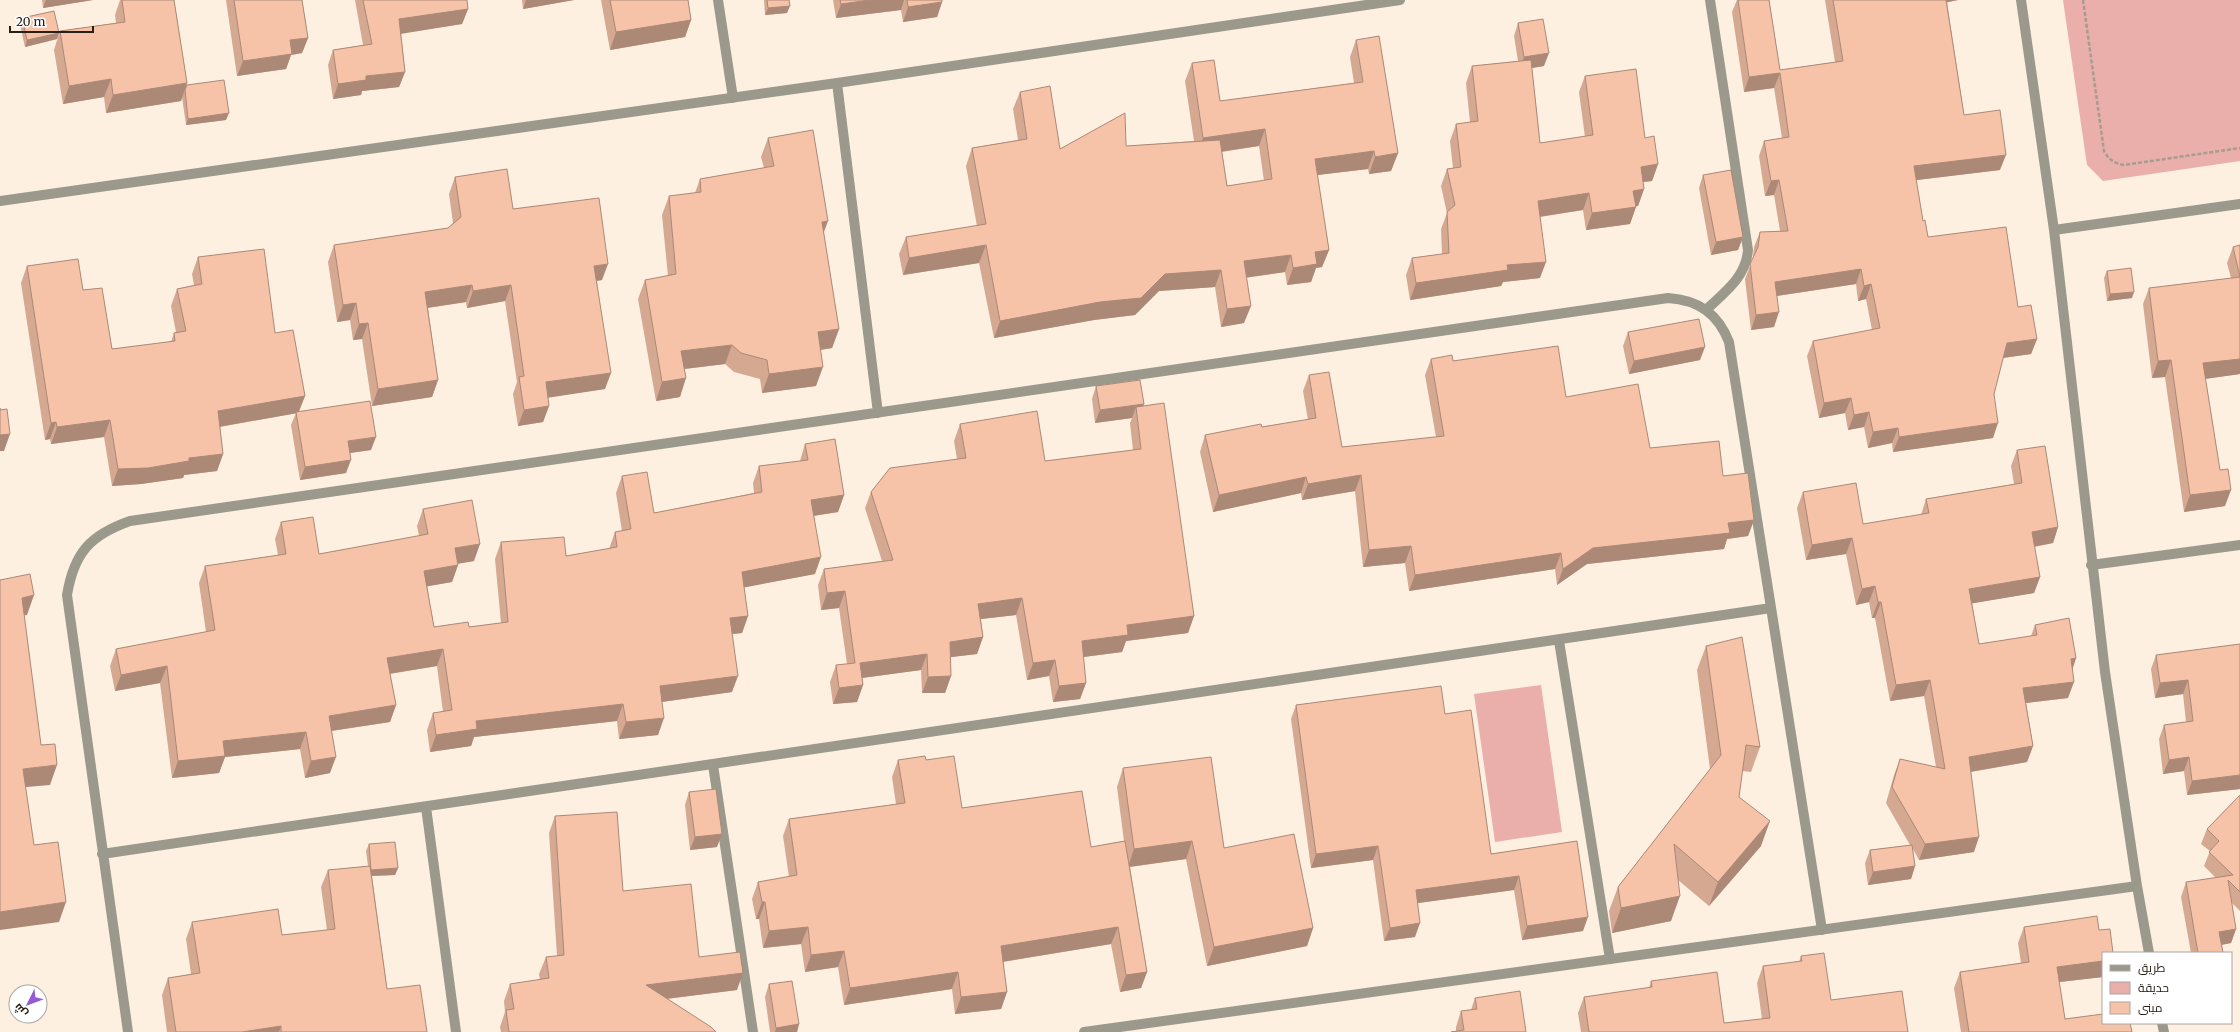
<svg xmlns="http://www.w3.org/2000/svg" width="2240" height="1032" font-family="Merriweather,Cairo,serif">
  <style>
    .green { fill: #eaaeab }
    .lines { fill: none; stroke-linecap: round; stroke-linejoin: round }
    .path { stroke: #a79c8f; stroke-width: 2.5; stroke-dasharray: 4 2; stroke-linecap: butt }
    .service { stroke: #9b998c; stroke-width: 10 }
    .minor { stroke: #9b998c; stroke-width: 10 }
    .wall { fill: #d4a891; fill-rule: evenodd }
    .shaded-wall { fill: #ac8876 }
    .building { fill: #f6c3a9; stroke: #ac8876 }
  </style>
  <rect width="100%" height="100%" fill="#fdf0e0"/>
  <path class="green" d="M2063,0H2240V161L2103,181L2087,165Z
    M1541,685L1562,832L1495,842L1474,694Z"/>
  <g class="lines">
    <path class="path" d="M2083,0L2104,151C2109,160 2114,163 2124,165L2240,148"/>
    <path class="service" d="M1707,309C1725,292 1746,277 1748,250L1710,0
      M1559,641L1610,959
      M713,765L753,1032"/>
    <path class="minor" d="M718,0L733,98
      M2021,0L2054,230L2105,672L2137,886L2149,953
      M837,83L878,413
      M0,201L837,83L1400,0
      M2054,230L2240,204
      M2091,565L2240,545
      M426,807L456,1032
      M102,854L1771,608
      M2162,1023L2164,1032
      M128,1032L67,595C74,553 90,535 130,521L1668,298C1699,300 1718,314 1729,342L1822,930
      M1084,1032L2137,886"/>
  </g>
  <path class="wall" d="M42,0H93L43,8Z
    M120,0H174L187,83V85L226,120L186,125L182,97L181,101L106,113L104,97L63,104L54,50L60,31L116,23L115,15Z
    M226,0H302L308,38L302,53L291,55L286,69L237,76Z
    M355,0H467L468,9L462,24L401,33L405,72L399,87L362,91L361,95L333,99L328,65L333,50L363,45Z
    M522,0H574L523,9Z
    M601,0H688L691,20L685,37L610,50Z
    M764,0H789L787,13L765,15Z
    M833,0H942V2L937,17L903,22L901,10L836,18Z
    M1737,0H1769L1780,70L1835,62L1825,0H1958L1947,2L1964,115L2000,170L1916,180L1923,221L1928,237L2018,307L2037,339L2031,354L2003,358L1994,394L1993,438L1893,452L1892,443L1868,448L1864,427L1848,430L1845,413L1819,418L1807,356L1813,341L1872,330L1866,299L1858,301L1856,284L1777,296L1774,327L1751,330L1745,279L1753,258L1754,247L1760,232L1780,231L1774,195L1765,196L1759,156L1764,141L1782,138L1774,88L1744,92L1732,12Z
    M22,18L59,33L57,39L25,47L20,25Z
    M1518,23L1544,66L1532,68L1540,143L1585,137L1579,92L1585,76L1645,138L1658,164L1652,181L1643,182L1644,189L1638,206H1636L1630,224L1586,230L1583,210L1540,217V278L1503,282L1501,286L1410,300L1406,275L1412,258L1442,254L1441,229L1447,213L1441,186L1447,169L1453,168L1450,141L1456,124L1470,122L1466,83L1472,66L1518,61L1514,36Z
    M1356,40L1398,153L1391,171L1369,174L1368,169L1317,175L1329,250L1322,267L1316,268L1311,282L1287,285L1285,272L1246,277L1244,323L1221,327L1215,287L1159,291L1135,315L1094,320L994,338L979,263L903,275L899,254L906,237L977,226L966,166L972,148L1018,140L1013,109L1020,92L1060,149L1126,146L1194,141L1185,81L1192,63L1220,101L1354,83L1350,57ZM1259,146L1264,181L1227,186L1222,152Z
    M768,138L823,234L839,329L832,348L821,350L816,386L762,393L760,379L734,372L725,364L685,369L680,397L656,401L638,299L645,280L668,276L662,215L669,196L695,193L700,179L764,168L761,157Z
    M1703,175L1743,237L1738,250L1711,255L1699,188Z
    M455,177L513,209L602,280L597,281L605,389L548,397L549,406L543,422L518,426L513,394L517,382L505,301L467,308L466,302L428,308L438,380L432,397L372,406L362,339L353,340L350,320L337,322L328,262L334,245L448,228L453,223L449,194Z
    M2240,245V374L2205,379L2225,506L2184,512L2165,377L2152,378L2143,304L2149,288L2231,278L2227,263L2233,247Z
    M198,257L275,333L305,396L299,412L371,450L350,453L346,473L300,480L291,425L296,413L220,427L223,454L217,471L184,475L183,478L141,484L112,486L104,437L51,444L50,439L45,440L21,283L27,266L83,290L112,349L171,342L174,333L176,332L171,306L177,289L194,285L192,274Z
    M2107,271L2132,298L2107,301L2104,278Z
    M1628,332L1700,360L1629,374L1623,346Z
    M1431,359L1453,361L1566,397L1650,448L1723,476L1754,520L1748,536L1727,539L1724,549L1587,564L1557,585L1555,569L1409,591L1405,563L1363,567L1355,491L1302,500L1301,493L1213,512L1200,452L1205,435L1308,420L1303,391L1309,375L1342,447L1436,437L1425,375Z
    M1096,386L1144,404L1143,406L1194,616L1188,633L1126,641L1122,652L1083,657L1086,683L1080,699L1053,702L1049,676L1027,680L1016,615L981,619L983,637L977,654L950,657L951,676L945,693H922L921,670L862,678L863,685L857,702L833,704L830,682L836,665L847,664L839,608L821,610L818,585L824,569L882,561L865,508L871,492L957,459L954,441L960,424L1045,461L1133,450L1130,423L1132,418L1095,423L1092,399Z
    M805,444L844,495L838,512L814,516L815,574L744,587L748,616L742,633L732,634V692L662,702L658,735L619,739L617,721L474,737L471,746L430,752L427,730L433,713L443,712L437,666L390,674L396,705L390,722L332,731L330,773L305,778L300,749L225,757L219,773L172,778L160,683L115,691L110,666L116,649L206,632L199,583L205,566L278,555L275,539L281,522L319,554L419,536L417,526L423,509L474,561L457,564L458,565L452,582L427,586L434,627H469L501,623L495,559L501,542L566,556L609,549L615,532L622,531L616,493L622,476L654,513L754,493L753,483L759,466L800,461Z
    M2017,450L2058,527L2053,543L2034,547L2040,577L2034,593L1972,603L1979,644L2031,636L2035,625L2076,658L2072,669L2068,698L2026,703L2033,746L2027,762L1971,772L1974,852L1919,860L1913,849L1915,866L1911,879L1868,885L1865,863L1870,850L1910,845L1886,803L1894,775L1900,759L1936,767L1924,696L1890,701L1875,618H1872L1869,602L1856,605L1846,554L1806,560L1797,508L1803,492L1863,524L1921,515L1926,499L2014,484L2011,466Z
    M2240,644V789L2187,795L2184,771L2163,774L2159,739L2164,725L2186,722L2183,694L2155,698L2151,669L2156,655Z
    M1706,646L1760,747L1751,772L1742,771L1739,797L1761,846L1709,906L1678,880L1671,921L1612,933L1609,911L1618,887L1710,769L1697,670Z
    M1296,705L1445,714L1491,854L1577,841L1583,931L1522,940L1514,890L1418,903L1415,937L1384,941L1373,860L1311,868L1291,719Z
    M898,760H926L962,808L1091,847L1124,841L1117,787L1123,768L1224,848L1313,928L1307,946L1207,966L1186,859L1130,867L1147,972L1141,988L1120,992L1111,944L1003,962L1007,992L1001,1009L955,1014L952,989L844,1005L838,967L805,972L801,944L763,948L759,919H756L752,899L758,882L789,877L783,836L789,819L896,804L892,777Z
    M689,792L717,847L690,850L685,805Z
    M2240,795V911L2232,903L2236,929L2231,943L2222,945L2223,953H2191L2181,897L2186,882L2216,878L2204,866L2210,851L2201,844L2207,829Z
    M555,816L623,891L737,990L667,999L716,1032H501L500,1027L505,1012L504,1001L510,984L540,980L539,974L546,957L557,956L549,833Z
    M369,844L398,868L395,875L372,876L387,989L427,1032H167L162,995L168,978L191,974L186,939L192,922L282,935L327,930L321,887L328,870L368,866L366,851Z
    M2024,927L2099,930L2103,953V977L2059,982L2065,1019L2132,1032H1961L1954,988L1960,972L2021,963L2018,943Z
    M1801,956L1831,1000L1908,1032H1581L1578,1013L1584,997L1649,988L1651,981L1724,1023L1762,1019L1757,983L1763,966L1799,962Z
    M769,984L799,1024L797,1032H770L765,997Z
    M1475,998L1526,1032L1456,1031V1027L1461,1011L1471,1010Z"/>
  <path class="shaded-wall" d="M46,0H93L43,8Z
    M526,0H574L523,9Z
    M870,0H904L901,10L836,18L841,4Z
    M1940,0H1958L1939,4Z
    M942,2L937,17L903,22L908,7Z
    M790,6L787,13L765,15L768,8Z
    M468,9L462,24L394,35L399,19Z
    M691,20L685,37L610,50L616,32Z
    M59,33L57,39L25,47L27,40Z
    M308,38L302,53L291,55L286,69L237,76L243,61L290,40Z
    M1549,53L1544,66L1519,70L1524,57Z
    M405,72L399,87L362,91L361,95L333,99L338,84L366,76Z
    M1780,73L1774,88L1744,92L1749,77Z
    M111,79L104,97L63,104L69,86Z
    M187,83L181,101L106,113L113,95Z
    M229,113L226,120L186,125L188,119Z
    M1265,129L1259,146L1197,155L1203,138Z
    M1374,151L1368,169L1309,176L1315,159Z
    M1398,153L1391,171L1369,174L1375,157Z
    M2006,155L2000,170L1909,181L1914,166Z
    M1658,164L1652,181L1635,183L1641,167Z
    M1779,180L1774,195L1765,196L1771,181Z
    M1644,189L1638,206L1627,207L1633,191Z
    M1589,193L1583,210L1531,218L1538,201Z
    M1636,207L1630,224L1586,230L1592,213Z
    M828,221L821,240L822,222Z
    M1743,237L1738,250L1711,255L1716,242Z
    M986,245L979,263L903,275L909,258Z
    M1329,250L1322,267L1316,268L1311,282L1287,285L1293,268L1315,252Z
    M1291,255L1285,272L1237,279L1244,261Z
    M1546,262L1540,278L1503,282L1501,286L1410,300L1416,283L1507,265Z
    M608,264L602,280L588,282L594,266Z
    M1861,269L1856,284L1770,297L1775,282Z
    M1221,270L1215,287L1159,291L1135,315L1094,320L994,338L1000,321L1165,274Z
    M1871,284L1866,299L1858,301L1864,286Z
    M472,285L466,302L419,309L425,292Z
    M511,285L505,301L467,308L473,291Z
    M2134,292L2132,298L2107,301L2110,294Z
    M356,303L350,320L337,322L343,305Z
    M1251,306L1244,323L1221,327L1227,309Z
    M1779,312L1774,327L1751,330L1756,315Z
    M368,323L362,339L353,340L359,324Z
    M839,329L832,348L811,351L818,332Z
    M2037,339L2031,354L2002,358L2007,343Z
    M732,345L725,364L675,370L681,351Z
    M1705,347L1700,360L1629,374L1634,361Z
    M2240,359V374L2197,380L2203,363Z
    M2171,360L2165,377L2152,378L2158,361Z
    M823,367L816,386L762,393L769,374Z
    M611,373L605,389L540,399L546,382Z
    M686,378L680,397L656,401L662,382Z
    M438,380L432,397L372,406L378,389Z
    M305,396L298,413L212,428L218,411Z
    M1851,398L1845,413L1819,418L1824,403Z
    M1144,404L1139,417L1136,407L1132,418L1095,423L1100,410Z
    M549,406L543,422L518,426L524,410Z
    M1869,412L1864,427L1848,430L1854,415Z
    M110,420L104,437L51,444L57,427Z
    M56,422L50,439L45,440L51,423Z
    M1998,423L1993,438L1893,452L1899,437Z
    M1898,428L1892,443L1868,448L1873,432Z
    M10,434L4,451H0V435Z
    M376,437L371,450L343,454L348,441Z
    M223,454L217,471L184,475L183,478L141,484L112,486L118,469L189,458Z
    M351,460L346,473L300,480L305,467Z
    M1361,475L1355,491L1302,500L1308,484Z
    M1306,477L1301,493L1213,512L1219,495Z
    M2231,490L2225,506L2184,512L2190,495Z
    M844,495L838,512L805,517L811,500Z
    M1754,520L1748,536L1727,539L1724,549L1587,564L1557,585L1563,569L1593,548L1728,523Z
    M2058,527L2053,543L2026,548L2032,532Z
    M1852,538L1846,554L1806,560L1812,545Z
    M480,544L474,561L449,565L455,548Z
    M1411,546L1405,563L1363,567L1369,550Z
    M1561,553L1555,569L1409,591L1415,575Z
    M821,557L815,574L736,589L742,572Z
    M458,565L452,582L418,588L424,571Z
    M2040,577L2034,593L1963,605L1969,589Z
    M1875,586L1869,602L1856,605L1862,589Z
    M845,591L839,608L821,610L827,593Z
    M34,595L27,615L14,617L22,598Z
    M1022,598L1016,615L972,620L978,604Z
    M1878,602H1881L1875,618H1872Z
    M748,616L742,633L724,635L730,618Z
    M1194,616L1188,633L1126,641L1122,652L1076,658L1082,641L1127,625Z
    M983,637L977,654L944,658L950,642Z
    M443,649L437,666L381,675L387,658Z
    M927,654L921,670L854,679L860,663Z
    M2076,658L2071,674V659Z
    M1055,660L1049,676L1027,680L1033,663Z
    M167,666L160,683L115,691L121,675Z
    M738,676L732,692L654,703L660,686Z
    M951,676L945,693H922L928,677Z
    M1930,680L1924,696L1890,701L1896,685Z
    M2188,680L2183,694L2155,698L2160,683Z
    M2074,682L2068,698L2017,704L2023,688Z
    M1086,683L1080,699L1053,702L1059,686Z
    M863,685L857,702L833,704L839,688Z
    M623,704L617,721L474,737L471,746L430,752L436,735L476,721Z
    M396,705L390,722L323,732L329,716Z
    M664,718L658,735L619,739L626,722Z
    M306,732L300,749L225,757L219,773L172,778L178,761L223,741Z
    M2033,746L2027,762L1963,773L1969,757Z
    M336,757L330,773L305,778L311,761Z
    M2189,757L2184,771L2163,774L2169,760Z
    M57,765L50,785L15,788L23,769Z
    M2240,775V789L2187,795L2192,781Z
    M1770,821L1761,846L1709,906L1718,882Z
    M722,834L717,847L690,850L695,837Z
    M1979,837L1974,852L1919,860L1925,844Z
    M1192,841L1186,859L1128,867L1134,849Z
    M1378,846L1373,860L1311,868L1316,854Z
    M1915,866L1911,879L1868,885L1873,872Z
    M398,868L395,875L368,876L371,870Z
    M1519,876L1514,890L1411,904L1416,890Z
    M1680,896L1671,921L1612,933L1621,908Z
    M66,902L59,922L0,930V912Z
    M762,902H765L759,919H756Z
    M1588,917L1583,931L1522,940L1527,926Z
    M1420,923L1415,937L1384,941L1390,928Z
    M808,927L801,944L763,948L769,931Z
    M1118,927L1111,944L995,963L1001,946Z
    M1313,928L1307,946L1207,966L1214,947Z
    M2236,929L2231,943L2214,946L2219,932Z
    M844,951L838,967L805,972L811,955Z
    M2103,961V977L2051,983L2057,967Z
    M958,972L952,989L844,1005L850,988Z
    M1147,972L1141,988L1120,992L1126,975Z
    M743,973L737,990L640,1002L646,985Z
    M1007,992L1001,1009L955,1014L961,997Z
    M799,1024L797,1032H775L776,1028Z
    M281,1026L279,1032H242Z"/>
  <path class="building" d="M122,0H174L187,83L113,95L111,79L69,86L60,31L125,22Z
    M234,0H302L308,38L290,40L292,54L243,61Z
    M363,0H467L468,9L399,19L405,72L366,76V80L338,84L333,50L372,44Z
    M610,0H688L691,20L616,32Z
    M767,0H789L790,6L768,8Z
    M840,0H870L841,4Z
    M907,0H942V2L908,7Z
    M1738,0H1769L1780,70L1843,61L1833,0H1946L1964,115L2000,110L2006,155L1914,166L1923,221L1925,220L1928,237L2006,227L2018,307L2031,305L2037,339L2007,343L1994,394L1998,423L1899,437L1898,428L1873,432L1869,412L1854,415L1851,398L1824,403L1813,341L1880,328L1871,284L1864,286L1861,269L1775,282L1779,312L1756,315L1750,264L1758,247L1760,232L1788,231L1779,180L1771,181L1764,141L1789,137L1780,73L1749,77Z
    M54,11L59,33L27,40L22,18Z
    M1543,19L1549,53L1524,57L1518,23Z
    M1379,36L1398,153L1375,157L1374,151L1315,159L1329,250L1315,252L1317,264L1293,268L1291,255L1244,261L1251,306L1227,309L1221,270L1165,274L1141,298L1100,302L1000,321L986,245L909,258L906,237L986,224L972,148L1027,139L1020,92L1050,86L1060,149L1125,113L1126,146L1220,140L1227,186L1272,179L1265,129L1203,138L1192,63L1214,60L1220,101L1363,82L1356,40Z
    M1531,60L1540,143L1593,135L1585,76L1636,69L1645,138L1654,136L1658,164L1641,167L1644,189L1633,191L1636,207L1592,213L1589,193L1538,201L1546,262L1507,265L1508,270L1416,283L1412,258L1449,253L1447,212L1455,205L1447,169L1461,167L1456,124L1478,121L1472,66Z
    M224,80L229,113L188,119L185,90L187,85Z
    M813,130L828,221L822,222L839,329L818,332L823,367L769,374L767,360L741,353L732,345L681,351L686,378L662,382L645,280L676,274L669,196L701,192L700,179L774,166L768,138Z
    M507,169L513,209L599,198L608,264L594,266L611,373L546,382L549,406L524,410L519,377L524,376L511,285L473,291L472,285L425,292L438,380L378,389L368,323L359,324L356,303L343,305L334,245L448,228L461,217L455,177Z
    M1731,170L1743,237L1716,242L1703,175Z
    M2240,245V277L2233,247Z
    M264,249L275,333L293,330L305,396L218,411L223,454L189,458V461L148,468L118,469L110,420L57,427L56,422L51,423L27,266L78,259L83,290L102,288L112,349L175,341L174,333L186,331L177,289L202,284L198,257Z
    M2131,268L2134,292L2110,294L2107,271Z
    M2240,277V359L2203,363L2220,470L2228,469L2231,490L2190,495L2171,360L2158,361L2149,288Z
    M1699,319L1705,347L1634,361L1628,332Z
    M1558,346L1566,397L1638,384L1650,448L1719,441L1723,476L1748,473L1754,520L1728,523L1730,533L1593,548L1563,569L1561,553L1415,575L1411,546L1369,550L1361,475L1308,484L1306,477L1219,495L1205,435L1261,424L1262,427L1316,418L1309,375L1329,372L1342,447L1444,436L1431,359L1452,355L1453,361Z
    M1140,380L1144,404L1100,410L1096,386Z
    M370,401L376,437L348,441L351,460L305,467L296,412Z
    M1164,403L1194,616L1127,625L1128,635L1082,641L1086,683L1059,686L1055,660L1033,663L1022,598L978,604L983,637L950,642L951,676L928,677L927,654L860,663L863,685L839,688L836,665L855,663L845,591L827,593L824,569L893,560L871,492L890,468L966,458L960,424L1037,411L1045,461L1141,449L1136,407Z
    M0,408V410L7,409L10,434L0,435Z
    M835,439L844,495L811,500L821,557L742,572L748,616L730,618L738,676L660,686L664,718L626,722L623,704L476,721L477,729L436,735L433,713L452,710L443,649L387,658L396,705L329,716L336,757L311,761L306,732L223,741L225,756L178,761L167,666L121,675L116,649L215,630L205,566L286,554L281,522L313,517L319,554L428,534L423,509L472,500L480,544L455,548L458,565L424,571L434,627L468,622L469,627L508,622L501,542L564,537L566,556L617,547L615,532L631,529L622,476L647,472L654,513L762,492L759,466L808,460L805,444Z
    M2045,446L2058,527L2032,532L2040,577L1969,589L1979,644L2037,635L2035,625L2069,618L2076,658L2071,659L2074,682L2023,688L2033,746L1969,757L1979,837L1925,844L1892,787L1900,759L1945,769L1930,680L1896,685L1881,602H1878L1875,586L1862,589L1852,538L1812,545L1803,492L1856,483L1863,524L1929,513L1926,499L2022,483L2017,450Z
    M30,574L34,595L22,598L41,745L55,744L57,765L23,769L34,845L58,842L66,902L0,912V580Z
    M1742,637L1760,747L1746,745L1739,797L1770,821L1718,882L1674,844L1680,896L1621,908L1618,887L1721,755L1706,646Z
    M2240,644V775L2192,781L2189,757L2169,760L2164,725L2193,721L2188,680L2160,683L2156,655Z
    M1441,686L1445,714L1471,710L1491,854L1577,841L1588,917L1527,926L1519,876L1416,890L1420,923L1390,928L1378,846L1316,854L1296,705Z
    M925,756L926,760L954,756L962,808L1082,791L1091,847L1125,841L1147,972L1126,975L1118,927L1001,946L1007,992L961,997L958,972L850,988L844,951L811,955L808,927L769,931L765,902H762L758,882L797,875L789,819L905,803L898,760Z
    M1211,757L1224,848L1294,834L1313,928L1214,947L1192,841L1134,849L1123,768Z
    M716,789L722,834L695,837L689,792Z
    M2240,795V892L2228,880L2236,929L2219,932L2223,953H2198L2186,882L2233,875L2209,852L2219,841L2207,829Z
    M617,812L623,891L691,884L699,957L740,952L743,973L646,985L711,1027L716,1032H509L506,1010L514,1009L510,984L549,978L546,957L564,955L555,816Z
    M395,842L398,868L371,870L369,844Z
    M1912,845L1915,866L1873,872L1870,850Z
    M370,866L387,989L420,985L427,1032H281V1026L242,1032H176L168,978L200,973L192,922L278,909L282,935L335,929L328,870Z
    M2097,916L2099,930L2110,929L2113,953H2103V961L2057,967L2065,1019L2103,1014V1023H2130L2132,1032H1969L1960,972L2029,962L2024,927Z
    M1824,953L1831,1000L1902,991L1908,1032H1589L1584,997L1652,987L1651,981L1717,972L1724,1023L1770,1018L1763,966L1802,961L1801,956Z
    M792,981L799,1024L776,1028L769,984Z
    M1520,991L1526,1032H1451L1464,1030L1461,1011L1477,1009L1475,998Z"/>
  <rect x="2102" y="952" width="130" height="72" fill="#ffffff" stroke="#a9a6a2"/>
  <rect x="2110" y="965" width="20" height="6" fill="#9b998c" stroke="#a9a6a2"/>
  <text x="2138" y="972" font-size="12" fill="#282016">طريق</text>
  <rect x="2110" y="982" width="20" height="12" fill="#eaaeab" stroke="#a9a6a2"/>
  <text x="2138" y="992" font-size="12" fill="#282016">حديقة</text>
  <rect x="2110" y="1002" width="20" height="12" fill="#f6c3a9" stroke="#a9a6a2"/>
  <text x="2138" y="1012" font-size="12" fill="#282016">مبنى</text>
  <g transform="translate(28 1004) rotate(228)"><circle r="19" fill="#ffffff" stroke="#a9a6a2"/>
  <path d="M0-3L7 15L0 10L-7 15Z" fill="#945bd3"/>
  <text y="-6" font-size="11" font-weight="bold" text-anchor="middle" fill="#282016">ش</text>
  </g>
  <path d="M10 26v6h83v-6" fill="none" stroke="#282016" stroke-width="2"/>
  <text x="16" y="26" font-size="12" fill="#282016" stroke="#ffffff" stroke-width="3" paint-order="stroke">20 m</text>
</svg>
